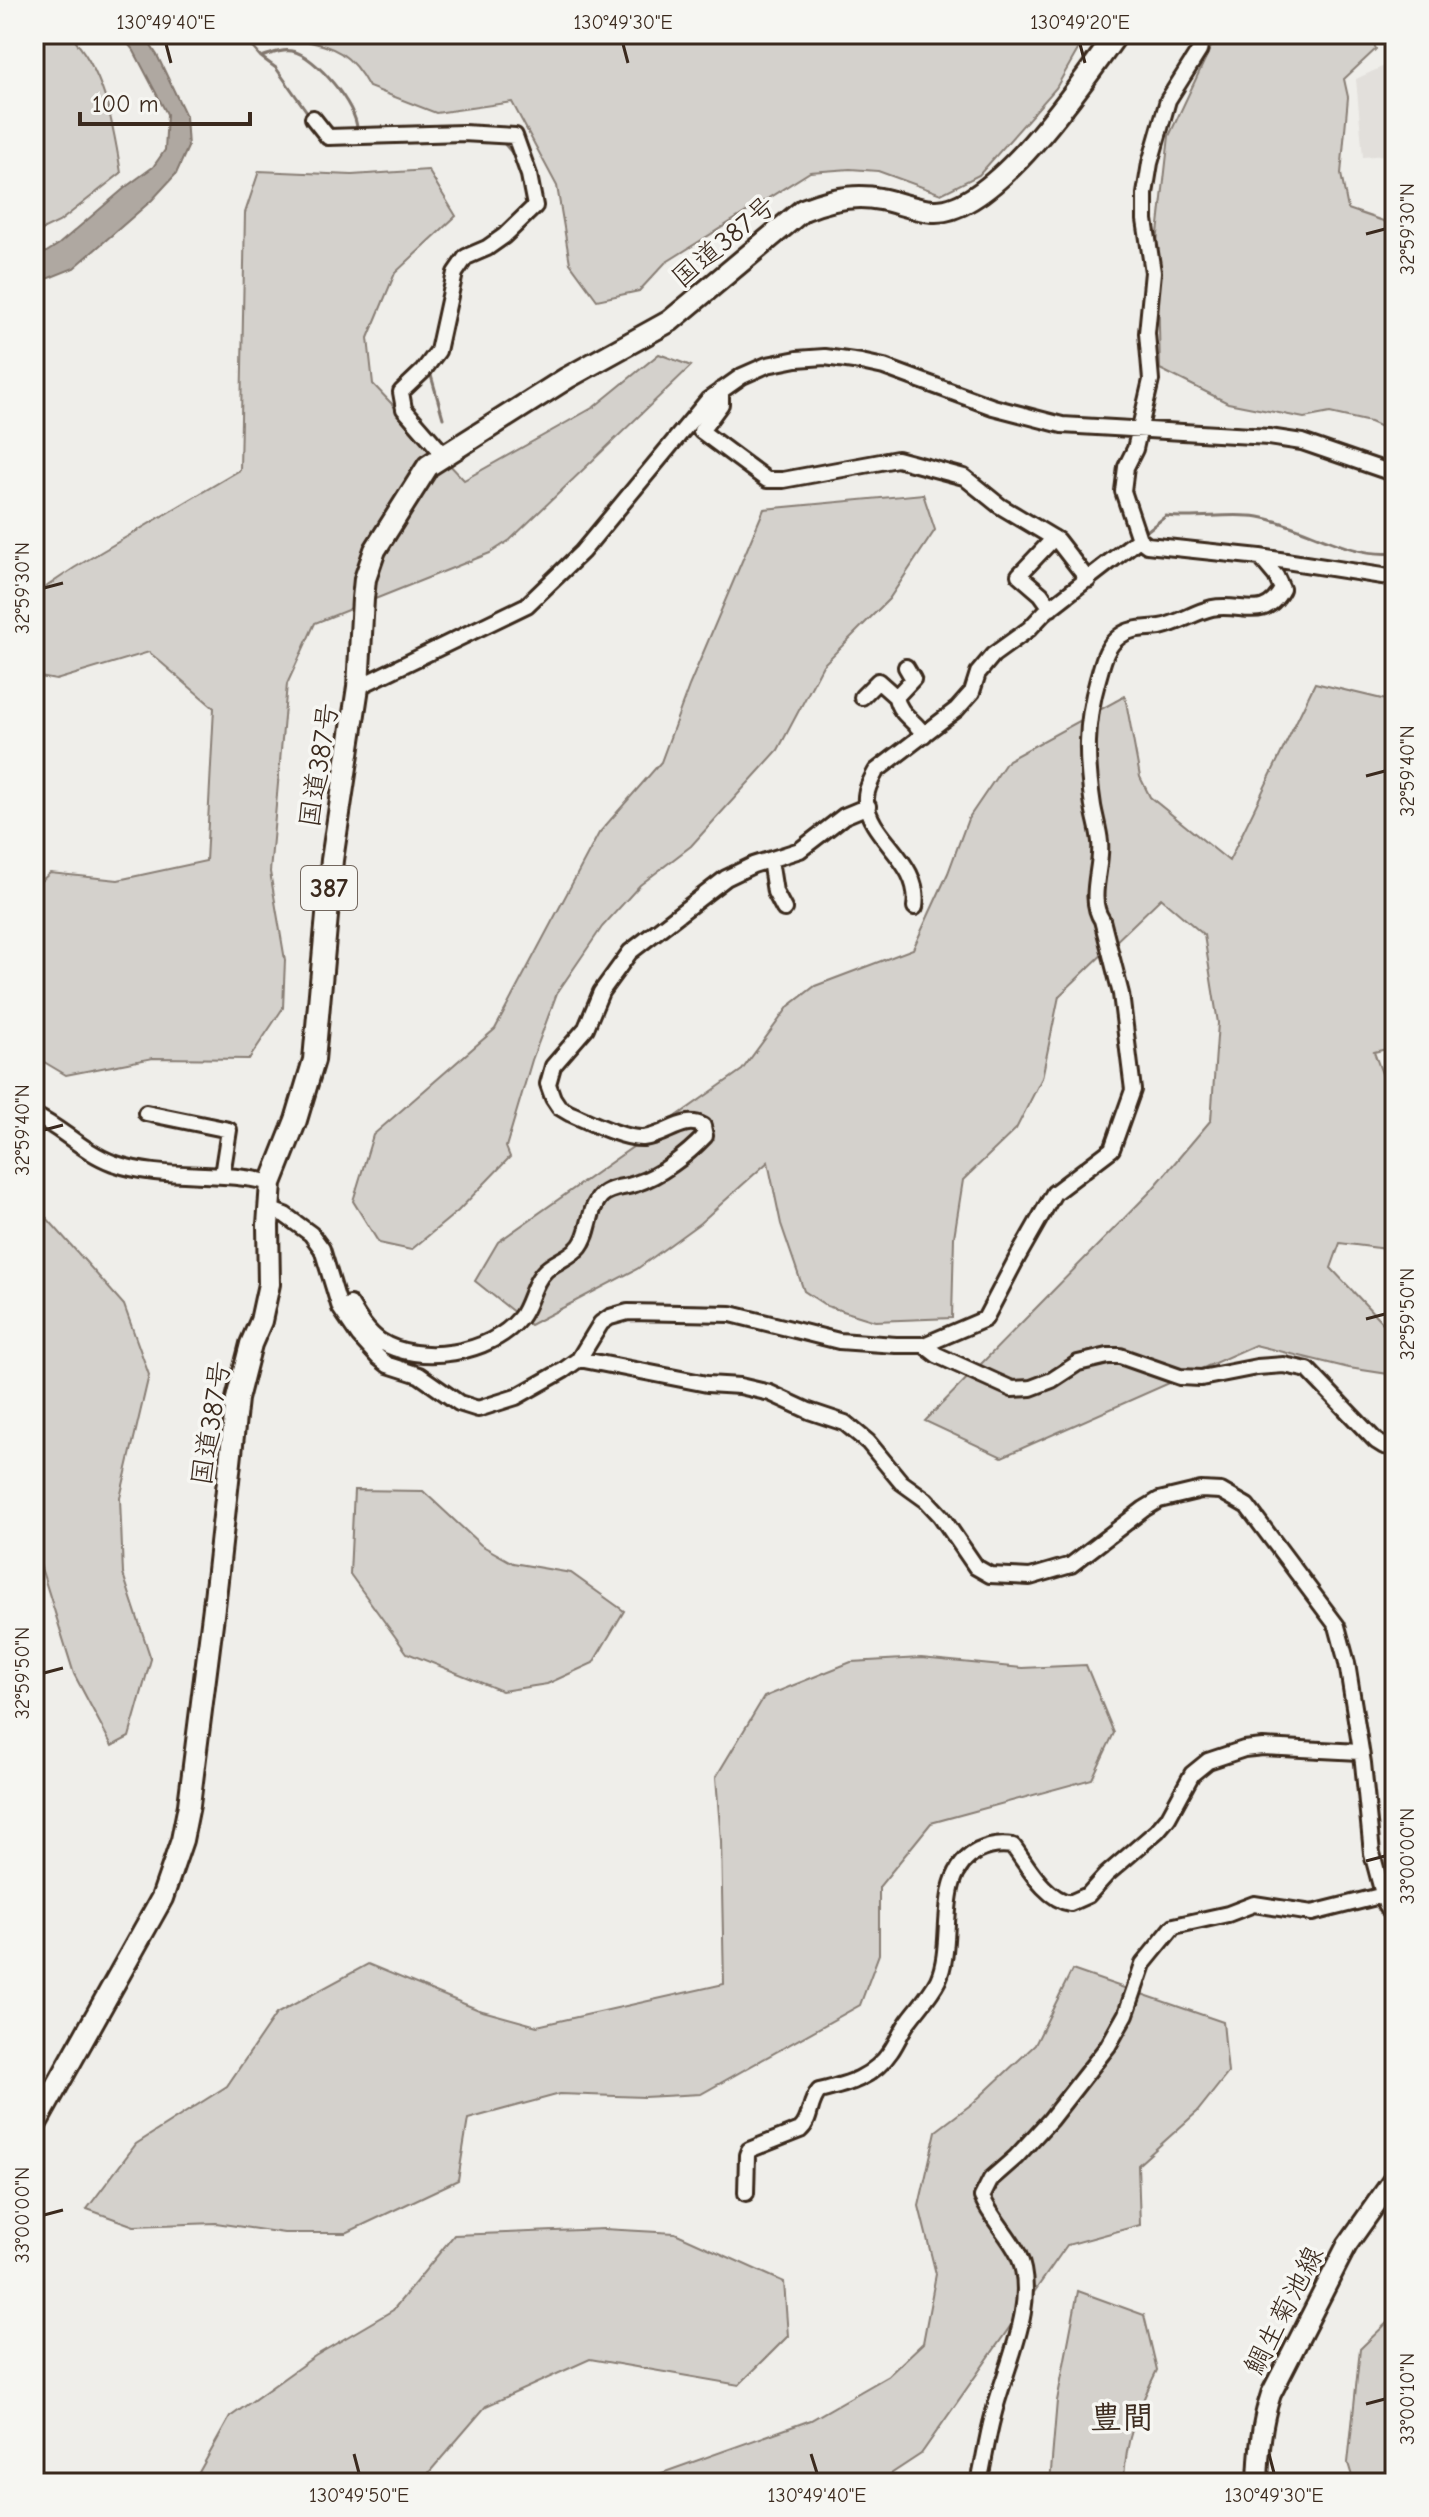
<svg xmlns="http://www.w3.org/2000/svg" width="1429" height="2517" font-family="'Comic Neue','Klee One',sans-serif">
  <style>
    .built { fill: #e2dfdb }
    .green { fill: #d4d1cc; stroke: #887e75; stroke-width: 2 }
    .water { fill: #afa8a1; stroke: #81766d; stroke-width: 2 }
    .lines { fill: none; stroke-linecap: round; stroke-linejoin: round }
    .stream { stroke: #81766d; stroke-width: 3 }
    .minor-casing { stroke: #3b2a1e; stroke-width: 20 }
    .major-casing { stroke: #3b2a1e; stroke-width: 24 }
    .highway-casing { stroke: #3b2a1e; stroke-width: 26 }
    .minor { stroke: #f6f6f2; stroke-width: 14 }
    .major { stroke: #f6f6f2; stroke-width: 18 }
    .highway { stroke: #f6f6f2; stroke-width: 20 }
    .ticks { fill: none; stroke: #3b2a1e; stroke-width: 3 }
    .labels { text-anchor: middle; stroke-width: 7; stroke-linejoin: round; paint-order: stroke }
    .shield { fill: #f6f6f2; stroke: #73675e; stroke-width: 2 }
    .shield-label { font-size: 26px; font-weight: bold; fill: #3b2a1e }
    .street-label { font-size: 28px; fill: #3b2a1e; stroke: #f6f6f2 }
    .quarter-label { font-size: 32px; font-weight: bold; fill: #3b2a1e; stroke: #f6f6f2 }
    .neatline { fill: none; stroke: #3b2a1e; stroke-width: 3 }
    .ticks-label { font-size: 20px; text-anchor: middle; fill: #3b2a1e }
  </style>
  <rect width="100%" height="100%" fill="#efeeea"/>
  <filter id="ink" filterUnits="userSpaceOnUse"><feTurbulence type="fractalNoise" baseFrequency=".0125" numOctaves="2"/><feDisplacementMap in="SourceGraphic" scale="16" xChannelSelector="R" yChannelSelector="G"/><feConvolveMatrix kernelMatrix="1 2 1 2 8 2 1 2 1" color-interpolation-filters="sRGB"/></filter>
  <g filter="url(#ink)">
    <path class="built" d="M1379,34H1395V154L1363,157L1356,79L1393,62Z"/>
    <path class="green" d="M34,34H69C105,71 113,124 121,173L59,222L34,234Z
      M281,34H1087L1056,88L979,175L941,194L878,171L850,169L810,172L665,263L639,291L597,300L570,263L557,186L512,102L436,113L369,87C344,41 324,48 281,34Z
      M1217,34H1370L1376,49L1344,79L1348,97L1341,174L1348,209L1395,225V433L1370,422L1330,413L1304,418L1228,403L1160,369L1157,243L1169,136Z
      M428,170L456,216L395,273L368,338L373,384L464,480L594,407L659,354L691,366L510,540L490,553L315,623L287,684L270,872L285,960L283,1008L249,1059L153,1058L66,1075L34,1056V887L50,873L118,880L206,861L214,708L149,652L56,680L34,676V595L74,568L240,470L245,213L259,171L352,175Z
      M923,494L935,530L889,599L823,665L778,750L691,846L640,885L602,927L557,993L532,1060L506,1147L510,1157L458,1211L411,1250L379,1243L353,1201L373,1135L495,1029L599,833L661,762L689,686L764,509Z
      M1315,683L1390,701L1395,708V1047L1374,1052L1395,1109V1250L1340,1243L1331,1268L1395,1336V1375L1349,1368L1255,1345L1002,1457L925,1421L1150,1192L1211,1120L1218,1023L1204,935L1161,898L1059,996L1042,1078L1016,1129L963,1180L954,1237L952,1318L875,1321L827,1306L804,1291L781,1224L768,1162L700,1223L637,1269L530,1325L475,1281L498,1242L742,1070L789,1006L815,986L913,949L948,873L968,819L1008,760L1125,696L1140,777L1150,797L1229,861Z
      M34,1208H38L124,1305L149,1375L120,1498L123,1574L151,1659L129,1737L112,1746L74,1674L34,1545Z
      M354,1490L423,1491L481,1545L513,1563L571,1573L624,1611L593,1663L547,1684L502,1691L407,1653L350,1574Z
      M921,1658L1022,1668L1086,1665L1114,1733L1092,1779L931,1823L879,1887V1954L860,2005L701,2094L644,2097L560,2094L468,2119L458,2180L346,2233H284L216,2223L134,2226L87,2209L136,2144L227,2086L276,2014L368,1964L479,2010L537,2026L724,1984L721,1841L716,1777L764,1697L851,1662Z
      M1072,1970L1223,2022L1228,2073L1197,2112L1138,2165L1140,2225L1067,2245L921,2454L877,2483H634L811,2420L888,2376L923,2343L936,2274L919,2206L936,2131L973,2103L1035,2045Z
      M604,2229L675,2233L784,2282L788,2336L739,2385L590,2359L486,2406L420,2483H193L230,2417L315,2356L393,2310L454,2235Z
      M1078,2291L1144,2315L1157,2370C1138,2409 1125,2438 1124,2483H1050L1057,2401Z
      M1395,2315V2483H1354L1348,2463L1360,2349Z"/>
    <path class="water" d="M120,34H143L157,55L186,116L188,147L176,174L152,200L74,268L34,284V260L59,244L127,186L153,167L165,150L167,114L134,51Z"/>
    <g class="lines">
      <path class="stream" d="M241,34L261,57L276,68L310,116
        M261,57C271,54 282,49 292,51C315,55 358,107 357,130
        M502,141L515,156
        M430,372L443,418
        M1143,534L1166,516C1196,520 1231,512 1259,517C1305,525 1347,558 1395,553
        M1393,1761L1395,1762"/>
      <g class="minor-casing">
        <path id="minor" d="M1202,34L1199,51L1168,100L1150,163L1145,194V220L1153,272L1147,333L1151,380L1135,449L1126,467L1123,491L1139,539L1147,545L1260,557L1395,578
          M313,118L328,137L463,133L515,136L529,175L535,206L504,236L487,248L466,257L455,273L438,351L423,371L401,392L404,409L445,456
          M721,390V404L701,431L767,480H783L897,459L964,477L1000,506L1057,540L1088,580
          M1051,608L1041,594L1019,575L1054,538
          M906,667L913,679L896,697C899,715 915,720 924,735
          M358,687L527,605L582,552L708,400L742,376L767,365L797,359L825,357L861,362L884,367L993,407L1062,425L1269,437L1302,442L1395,474
          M862,697L878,681L896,697
          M770,860L775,892L784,909
          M915,907C922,862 869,839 866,801C865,791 871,780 876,771L957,709L972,692L978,673L993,655L1029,629L1045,612L1139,539
          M146,1113L229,1130L222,1175
          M34,1115C62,1128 83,1152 113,1163C164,1181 220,1169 271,1183
          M269,1209L285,1215L311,1234L322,1249L340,1308L359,1336L378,1357L388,1365L419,1375L459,1403L478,1409L516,1397L564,1370L579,1359L601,1323L610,1317L628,1312L731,1314L839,1341L896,1345H924L985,1319L1017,1258L1054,1193L1112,1149L1133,1090L1121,994L1102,920C1087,898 1103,866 1100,842C1099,830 1095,818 1093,806C1086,759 1085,724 1098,679C1103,662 1105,647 1120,636C1131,627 1147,629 1160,627C1178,624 1194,612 1212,608C1241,602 1264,623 1282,589L1276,576L1260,557
          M350,1304C358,1317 367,1332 380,1341C419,1366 491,1354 520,1318C531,1304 532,1283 546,1270C556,1261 571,1257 580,1246C591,1232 588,1209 601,1196C610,1187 624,1188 635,1184C660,1176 687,1155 705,1136L703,1126C683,1115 667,1136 643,1138C623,1139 588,1121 569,1113L559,1107L553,1098L548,1084L553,1066L586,1028L601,992L630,952L726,878L753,865L800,850L844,816L868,806
          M924,1345L937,1355L1012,1389L1031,1388L1052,1380L1078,1363L1108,1356H1120L1180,1377L1201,1378L1257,1367L1284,1365L1308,1370L1376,1441L1384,1446L1395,1448
          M579,1359L707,1384L740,1386L770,1393L809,1411L845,1423L868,1442L901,1482L926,1500L941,1516L976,1567L990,1575L1030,1577L1071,1565L1144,1509L1159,1500L1201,1490L1221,1491L1247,1506L1337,1626L1347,1663L1363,1763L1372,1853L1386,1905L1395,1919
          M746,2193L747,2155L749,2150L800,2130C812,2120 808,2103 819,2091C848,2084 873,2078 891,2051C898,2041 902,2029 910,2019C919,2007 931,1994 938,1980C956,1941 933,1874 978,1851C990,1845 1001,1844 1013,1846C1028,1866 1045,1899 1070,1903L1088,1895L1106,1875L1157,1831L1168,1818L1192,1774L1208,1761L1244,1749L1263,1747L1360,1752
          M979,2483C984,2461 987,2438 993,2416C1004,2369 1040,2302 1018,2254C1008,2234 991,2218 982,2197L991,2179L1016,2157L1050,2120L1108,2046L1126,2014L1143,1964L1174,1926L1228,1914L1254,1904L1312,1913L1384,1895"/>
      </g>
      <g class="major-casing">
        <path id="major" d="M1258,2483C1259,2452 1261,2424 1271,2394L1347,2245L1395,2177"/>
      </g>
      <g class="highway-casing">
        <path id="highway" d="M34,2127L162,1898L182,1840L189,1805L214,1607L237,1399L251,1344L261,1321L269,1284L268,1225L271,1183L296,1120L314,1060L332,860L358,687L363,599L365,579L375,550L428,466L567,378L670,321L803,210C827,200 853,193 880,199C897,202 915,210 933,211C994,215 1084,79 1117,34"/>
      </g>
      <use href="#minor" class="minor"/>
      <use href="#major" class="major"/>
      <use href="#highway" class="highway"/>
    </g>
  </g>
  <path class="ticks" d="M166,44L171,63M623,44L628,63M1080,44L1085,63M1366,234L1385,229M44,588L63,583M1366,776L1385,771M44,1130L63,1125M1366,1319L1385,1314M44,1673L63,1668M1366,1861L1385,1856M44,2215L63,2210M1366,2404L1385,2399M354,2454L359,2473M811,2454L817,2473M1269,2454L1274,2473"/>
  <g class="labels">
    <rect class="shield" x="301" y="866" width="56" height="44" rx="6"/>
    <g class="shield-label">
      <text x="329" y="897">387</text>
    </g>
    <g class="street-label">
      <text transform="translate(723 241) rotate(-40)" y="10">国道387号</text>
      <text transform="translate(318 765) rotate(-81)" y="10">国道387号</text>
      <text transform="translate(210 1423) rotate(-81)" y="10">国道387号</text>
      <text transform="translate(1283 2310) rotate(-63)" y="10">鯛生菊池線</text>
    </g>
    <g class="quarter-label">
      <text x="1122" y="2428">豊間</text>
    </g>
  </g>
  <rect width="1429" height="2517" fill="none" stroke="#f6f6f2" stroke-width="88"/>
  <path d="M80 112v12h170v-12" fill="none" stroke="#3b2a1e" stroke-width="4"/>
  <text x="92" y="112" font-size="24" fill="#3b2a1e" stroke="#f6f6f2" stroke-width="6" paint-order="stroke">100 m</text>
  <rect x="44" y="44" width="1341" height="2429" class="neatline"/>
  <g class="ticks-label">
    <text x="166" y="29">130°49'40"E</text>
    <text x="623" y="29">130°49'30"E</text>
    <text x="1080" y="29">130°49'20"E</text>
    <text transform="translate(1407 229) rotate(-90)" y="7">32°59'30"N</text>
    <text transform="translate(22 588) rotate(-90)" y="7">32°59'30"N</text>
    <text transform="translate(1407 771) rotate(-90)" y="7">32°59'40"N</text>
    <text transform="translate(22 1130) rotate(-90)" y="7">32°59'40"N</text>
    <text transform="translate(1407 1314) rotate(-90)" y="7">32°59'50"N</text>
    <text transform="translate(22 1673) rotate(-90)" y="7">32°59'50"N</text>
    <text transform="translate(1407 1856) rotate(-90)" y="7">33°00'00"N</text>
    <text transform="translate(22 2215) rotate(-90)" y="7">33°00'00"N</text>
    <text transform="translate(1407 2399) rotate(-90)" y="7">33°00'10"N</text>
    <text x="359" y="2502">130°49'50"E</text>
    <text x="817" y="2502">130°49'40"E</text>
    <text x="1274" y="2502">130°49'30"E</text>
  </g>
</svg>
